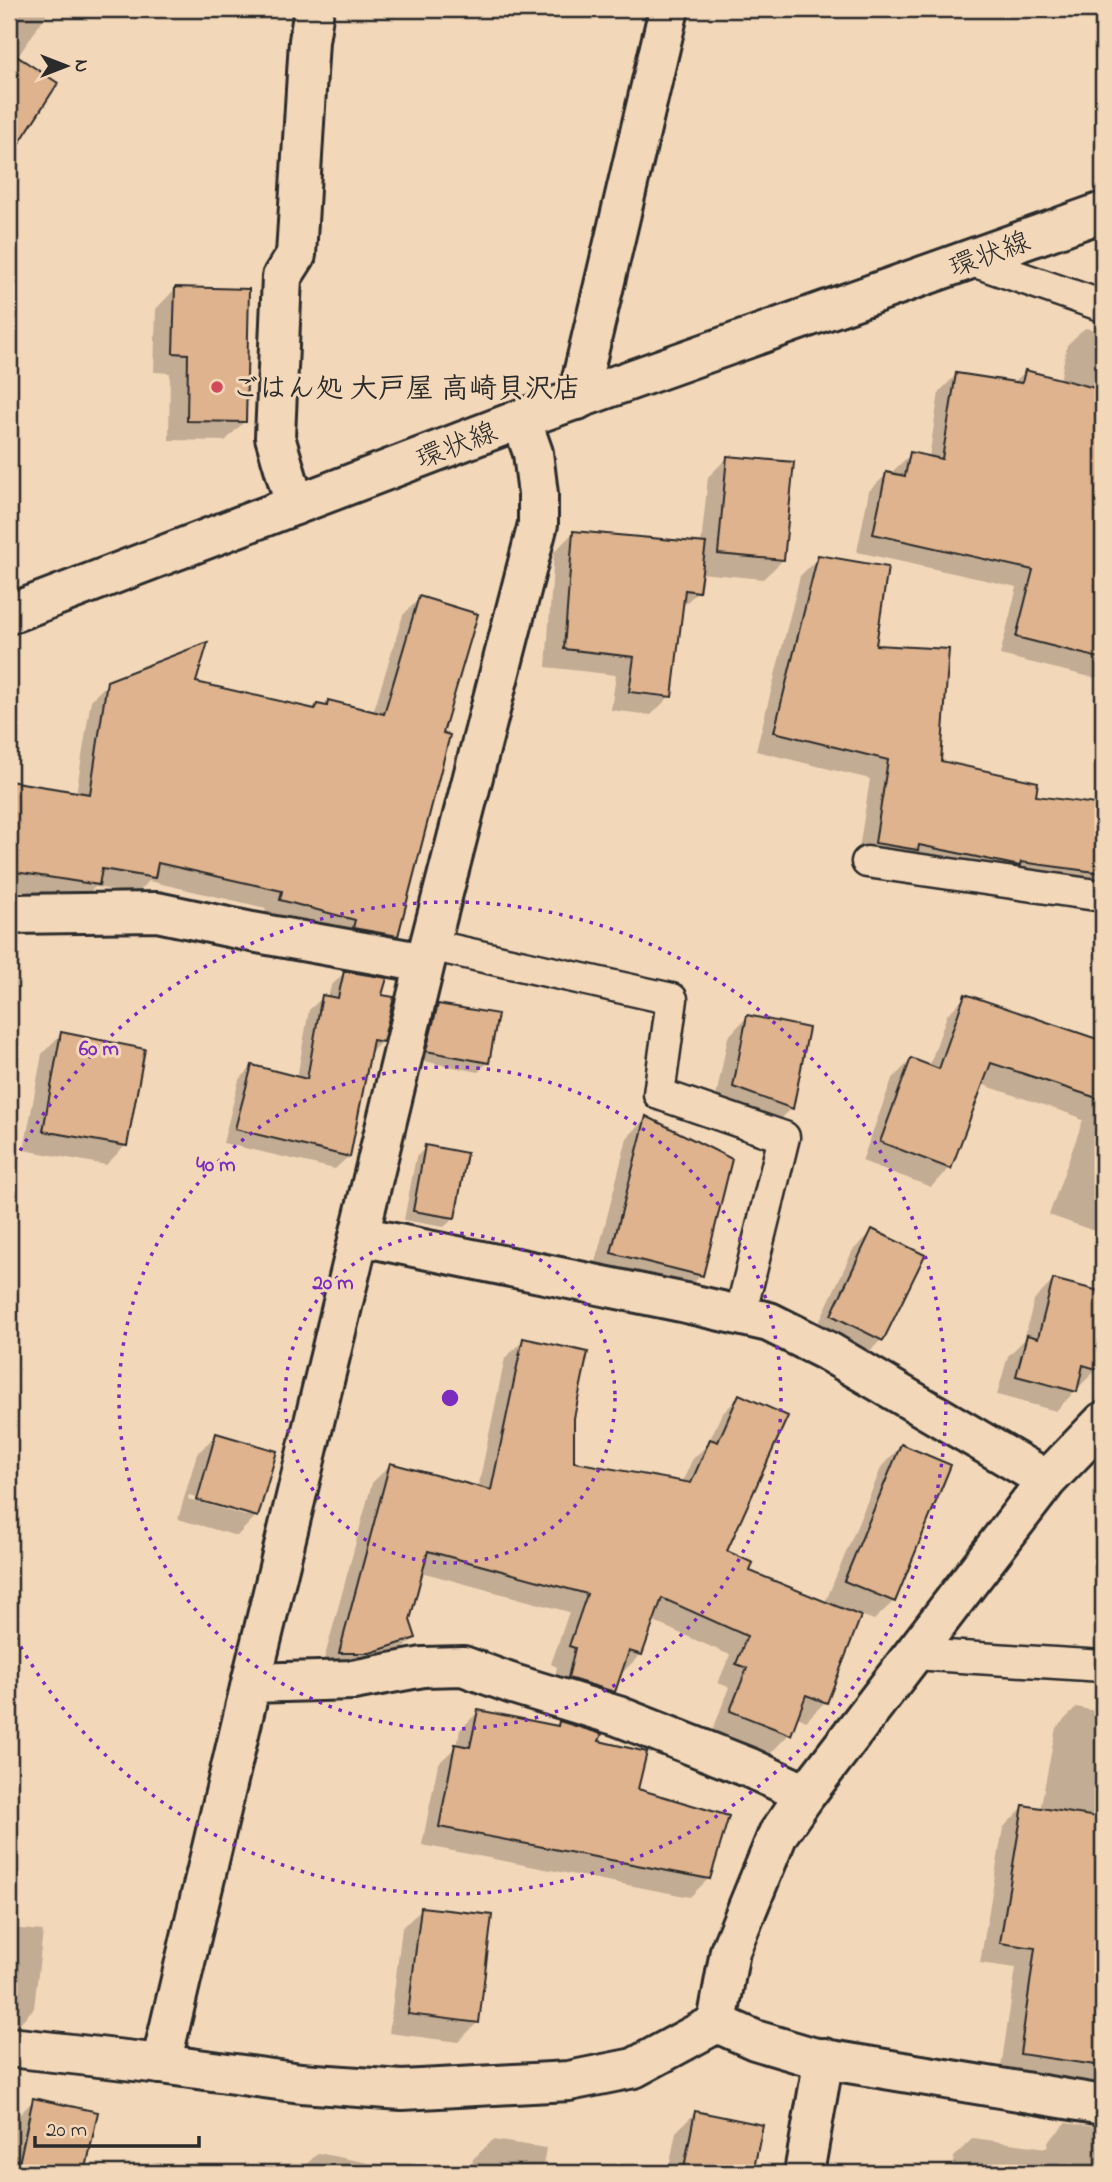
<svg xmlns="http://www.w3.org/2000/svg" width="1112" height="2182" font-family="'Indie Flower','Klee One',sans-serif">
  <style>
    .shadow { fill: #0003; fill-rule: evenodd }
    .building { fill: #deb38e; stroke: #2b2b2b; stroke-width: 2 }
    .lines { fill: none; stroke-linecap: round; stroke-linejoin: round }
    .lane-casing { stroke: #2b2b2b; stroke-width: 35 }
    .street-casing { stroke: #2b2b2b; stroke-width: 44 }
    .secondary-casing { stroke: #2b2b2b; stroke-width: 44 }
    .lane { stroke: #f3d7b9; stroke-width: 30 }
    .street { stroke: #f3d7b9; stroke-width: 38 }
    .secondary { stroke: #f3d7b9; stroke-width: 38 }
    .ring { fill: none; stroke: #7b2cbf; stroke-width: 3.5; stroke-dasharray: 3.5 7 }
    .poi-dot { fill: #d1495b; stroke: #f3d7b9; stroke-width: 2.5 }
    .labels { text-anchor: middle; stroke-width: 6; stroke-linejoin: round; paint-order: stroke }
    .street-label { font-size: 28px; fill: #2b2b2b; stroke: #f3d7b9 }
    .poi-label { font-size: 28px; font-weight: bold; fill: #2b2b2b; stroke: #f3d7b9; text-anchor: start }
    .centre { fill: #7b2cbf; stroke: #f3d7b9; stroke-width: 3.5 }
    .ring-label { font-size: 21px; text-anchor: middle; font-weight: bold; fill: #7b2cbf; stroke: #f3d7b9; stroke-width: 6; stroke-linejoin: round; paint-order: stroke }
  </style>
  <rect width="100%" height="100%" fill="#f3d7b9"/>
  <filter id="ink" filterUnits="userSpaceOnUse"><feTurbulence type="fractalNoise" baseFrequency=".0143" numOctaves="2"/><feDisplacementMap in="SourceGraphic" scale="14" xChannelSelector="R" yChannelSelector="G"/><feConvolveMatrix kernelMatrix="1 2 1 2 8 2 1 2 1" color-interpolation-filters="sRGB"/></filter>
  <g filter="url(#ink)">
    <path class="shadow" d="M9,9H50L17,58L56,84L9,156Z
      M175,289L244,422L225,441L169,440L170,373L154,372L156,309Z
      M1085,328L1103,332V680L1000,655L1017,587L857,552L869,491L887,474L892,475L893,471L911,454L929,458L939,392L957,374L1013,383L1025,372L1060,381L1067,345Z
      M727,458L783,560L763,579L700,573L698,591L681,608L670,696L651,715L611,710L616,675L546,667L554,552L573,533L701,545L708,477Z
      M819,557L874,646L939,763L1033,797L1103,807V894L857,862L870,779L756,751L800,576Z
      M420,598L441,734L396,935L379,952L264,917L266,908L149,881L137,894L95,887L81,900L9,889V783L76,794L91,700L108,683H194L312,710L317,705L323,707L328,702L373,713L403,615Z
      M344,973L380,996L382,1041L368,1055L349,1156L335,1169L223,1143L239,1080L252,1067L297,1078L309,1010L323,997L328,998L331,986Z
      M966,996L1037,1025L1103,1048V1234L1049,1215L1083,1120L1078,1119L1079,1117L981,1084L950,1168L931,1187L862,1161L892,1079L911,1060L929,1067L947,1015Z
      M438,1006L488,1062L478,1072L418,1060L428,1016Z
      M747,1017L807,1029L791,1109L772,1128L714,1107L728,1037Z
      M61,1034L125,1146L106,1165L24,1150L42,1054Z
      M646,1118L701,1275L682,1295L593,1272L627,1138Z
      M426,1147L454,1218L444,1227L404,1220L416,1157Z
      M873,1231L881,1340L862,1359L813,1335L853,1250Z
      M1054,1280L1103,1294L1101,1316L1103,1317V1347L1097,1369L1078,1388H1076L1075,1391L1056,1411L997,1395L1008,1356L1024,1340L1034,1300Z
      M524,1340L573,1417V1463L682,1483L692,1460L708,1444L721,1415L740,1396L725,1552L747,1572L825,1603L882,1466L901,1446L894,1601L874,1620L860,1615L825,1702L806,1721L796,1716L789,1734L771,1753L713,1730L729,1687L718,1683L730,1655L652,1621L641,1654L622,1673L620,1672L614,1691L595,1710L551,1697L557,1667L551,1664L569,1612L421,1572L408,1620L414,1638L395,1657L321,1671L372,1483L391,1464L478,1488L505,1358Z
      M216,1435L256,1516L237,1536L178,1519L197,1454ZM189,1495L246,1512V1516L188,1499Z
      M1077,1707L1103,1713V2102L1000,2074L1016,1968L980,1963L1003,1828L1023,1807L1040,1810L1056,1728Z
      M479,1711L555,1727L559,1723L597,1742L708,1879L690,1897L422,1845L438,1764L457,1746L460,1730Z
      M422,1909L478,2022L458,2042L389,2033L402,1928Z
      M9,1928L43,1931L34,2008L16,2027L9,2026Z
      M34,2100L95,2114L83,2173H9V2146L14,2120Z
      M695,2113L760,2126L752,2173H668L676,2132Z
      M1066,2123L1103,2128V2171L1101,2173H952L954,2157L973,2138L1047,2148L1048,2142Z
      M493,2140L546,2148L542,2173H471L473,2159Z
      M318,2153L399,2169L398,2173H298Z"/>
    <path class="building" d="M9,51L58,83L9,159Z
      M175,287L249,289L246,422L187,421L188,354L173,353Z
      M1025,370L1103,390V659L1016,637L1033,570L873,534L886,472L905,476L910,452L942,459L956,373L1022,383Z
      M727,456L794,462L784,560L718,554Z
      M573,531L706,543L699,592L685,590L672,697L629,692L634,657L564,649Z
      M818,555L888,567L876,645L949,649L941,761L1038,782L1036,796L1103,805V873L1021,862L1020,866L919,845L918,850L875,843L888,760L774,732Z
      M419,596L478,614L443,733L450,735L398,936L353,928L355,920L280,900L282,891L158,863L155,878L102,869L99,885L9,871V781L90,794L107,681L208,642L196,682L315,709L317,704L327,706L328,700L384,714Z
      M344,971L387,978L382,995L394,997L383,1042L373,1040L350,1157L235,1129L252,1065L307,1079L322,995L338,998Z
      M965,994L1103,1041V1100L991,1063L951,1169L880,1142L911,1058L939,1069Z
      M438,1004L498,1014L489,1063L426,1051Z
      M747,1015L809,1028L793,1109L733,1087Z
      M61,1032L145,1049L127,1146L43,1131Z
      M646,1116L732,1159L703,1276L611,1253Z
      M425,1145L467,1153L455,1218L413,1211Z
      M872,1229L925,1255L883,1341L831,1315Z
      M1053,1279L1103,1292V1371L1083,1365L1077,1392L1016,1376L1027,1335L1038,1338Z
      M523,1338L588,1352L574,1418V1462L691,1483L710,1439L718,1442L739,1394L788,1416L727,1551L753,1563L750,1571L861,1616L827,1703L806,1695L791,1735L730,1711L747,1668L736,1664L747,1636L662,1598L642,1655L629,1651L615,1692L568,1678L575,1648L569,1646L587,1594L428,1551L410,1620L416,1638L370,1653H339L390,1463L491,1490Z
      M216,1433L277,1451L258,1517L197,1500Z
      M901,1444L951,1465L895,1602L844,1581Z
      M478,1710L558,1726L559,1721L602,1734L599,1741L647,1752L638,1789L729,1816L710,1879L439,1827L455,1744L470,1747Z
      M1023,1805L1103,1818V2066L1020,2054L1035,1948L1000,1943Z
      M421,1907L492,1915L479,2023L408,2014Z
      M33,2098L98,2112L85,2173H17Z
      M695,2111L763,2125L753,2173H683Z"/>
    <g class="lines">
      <g class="lane-casing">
        <path id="lane" d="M970,260L1103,306
          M867,862L1103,896
          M430,945L672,999L659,1094L784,1137L740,1316
          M914,1654L1103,1666"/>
      </g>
      <g class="street-casing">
        <path id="street" d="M577,400L669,9
          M295,505L275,437L282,277L296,255L309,41L314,9
          M9,914L157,912L252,932L425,963
          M360,1236L686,1303L769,1322L827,1351L1047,1480
          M1103,1422L1047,1480L806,1794L778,1834L730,1951L717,2023L755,2040L812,2057L1103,2105
          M251,1683L353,1680L423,1667L463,1666L513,1684L618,1716L750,1768L806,1794
          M161,2064L251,1683L425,963L538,524V494L533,453L521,419
          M804,2173L824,2058"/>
      </g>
      <g class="secondary-casing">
        <path id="secondary" d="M9,614L521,419L1103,212
          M9,2047L161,2064L301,2083L402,2090L569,2081L634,2068L717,2023"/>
      </g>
      <use href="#lane" class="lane"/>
      <use href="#street" class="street"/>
      <use href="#secondary" class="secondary"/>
    </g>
  </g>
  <g class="ring">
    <circle cx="450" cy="1398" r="165"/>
    <circle cx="450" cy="1398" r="331"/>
    <path d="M10 1169A496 496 0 1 1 10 1627"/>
  </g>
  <circle class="poi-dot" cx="217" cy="387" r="7"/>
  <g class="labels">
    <g class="street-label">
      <text transform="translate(989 253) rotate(-20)" y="10">環状線</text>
      <text transform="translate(456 444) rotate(-21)" y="10">環状線</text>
    </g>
    <g class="poi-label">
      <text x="231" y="397">ごはん処 大戸屋 高崎貝沢店</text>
    </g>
  </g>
  <circle cx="450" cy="1398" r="10" class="centre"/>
  <g class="ring-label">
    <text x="99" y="1055">60 m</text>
    <text x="216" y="1171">40 m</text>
    <text x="333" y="1289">20 m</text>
  </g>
  <rect width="1112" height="2182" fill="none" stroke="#f3d7b9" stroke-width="35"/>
  <rect x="18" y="18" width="1077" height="2147" fill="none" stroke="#2b2b2b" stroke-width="2.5" filter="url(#ink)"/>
  <g transform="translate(66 66) rotate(90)" stroke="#f3d7b9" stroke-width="5" paint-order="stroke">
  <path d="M0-5L12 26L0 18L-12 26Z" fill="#2b2b2b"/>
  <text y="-10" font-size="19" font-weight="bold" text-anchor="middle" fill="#2b2b2b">N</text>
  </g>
  <path d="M35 2136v10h164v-10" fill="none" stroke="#2b2b2b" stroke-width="3.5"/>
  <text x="46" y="2136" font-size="21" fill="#2b2b2b" stroke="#f3d7b9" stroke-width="5" paint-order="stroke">20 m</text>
</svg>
